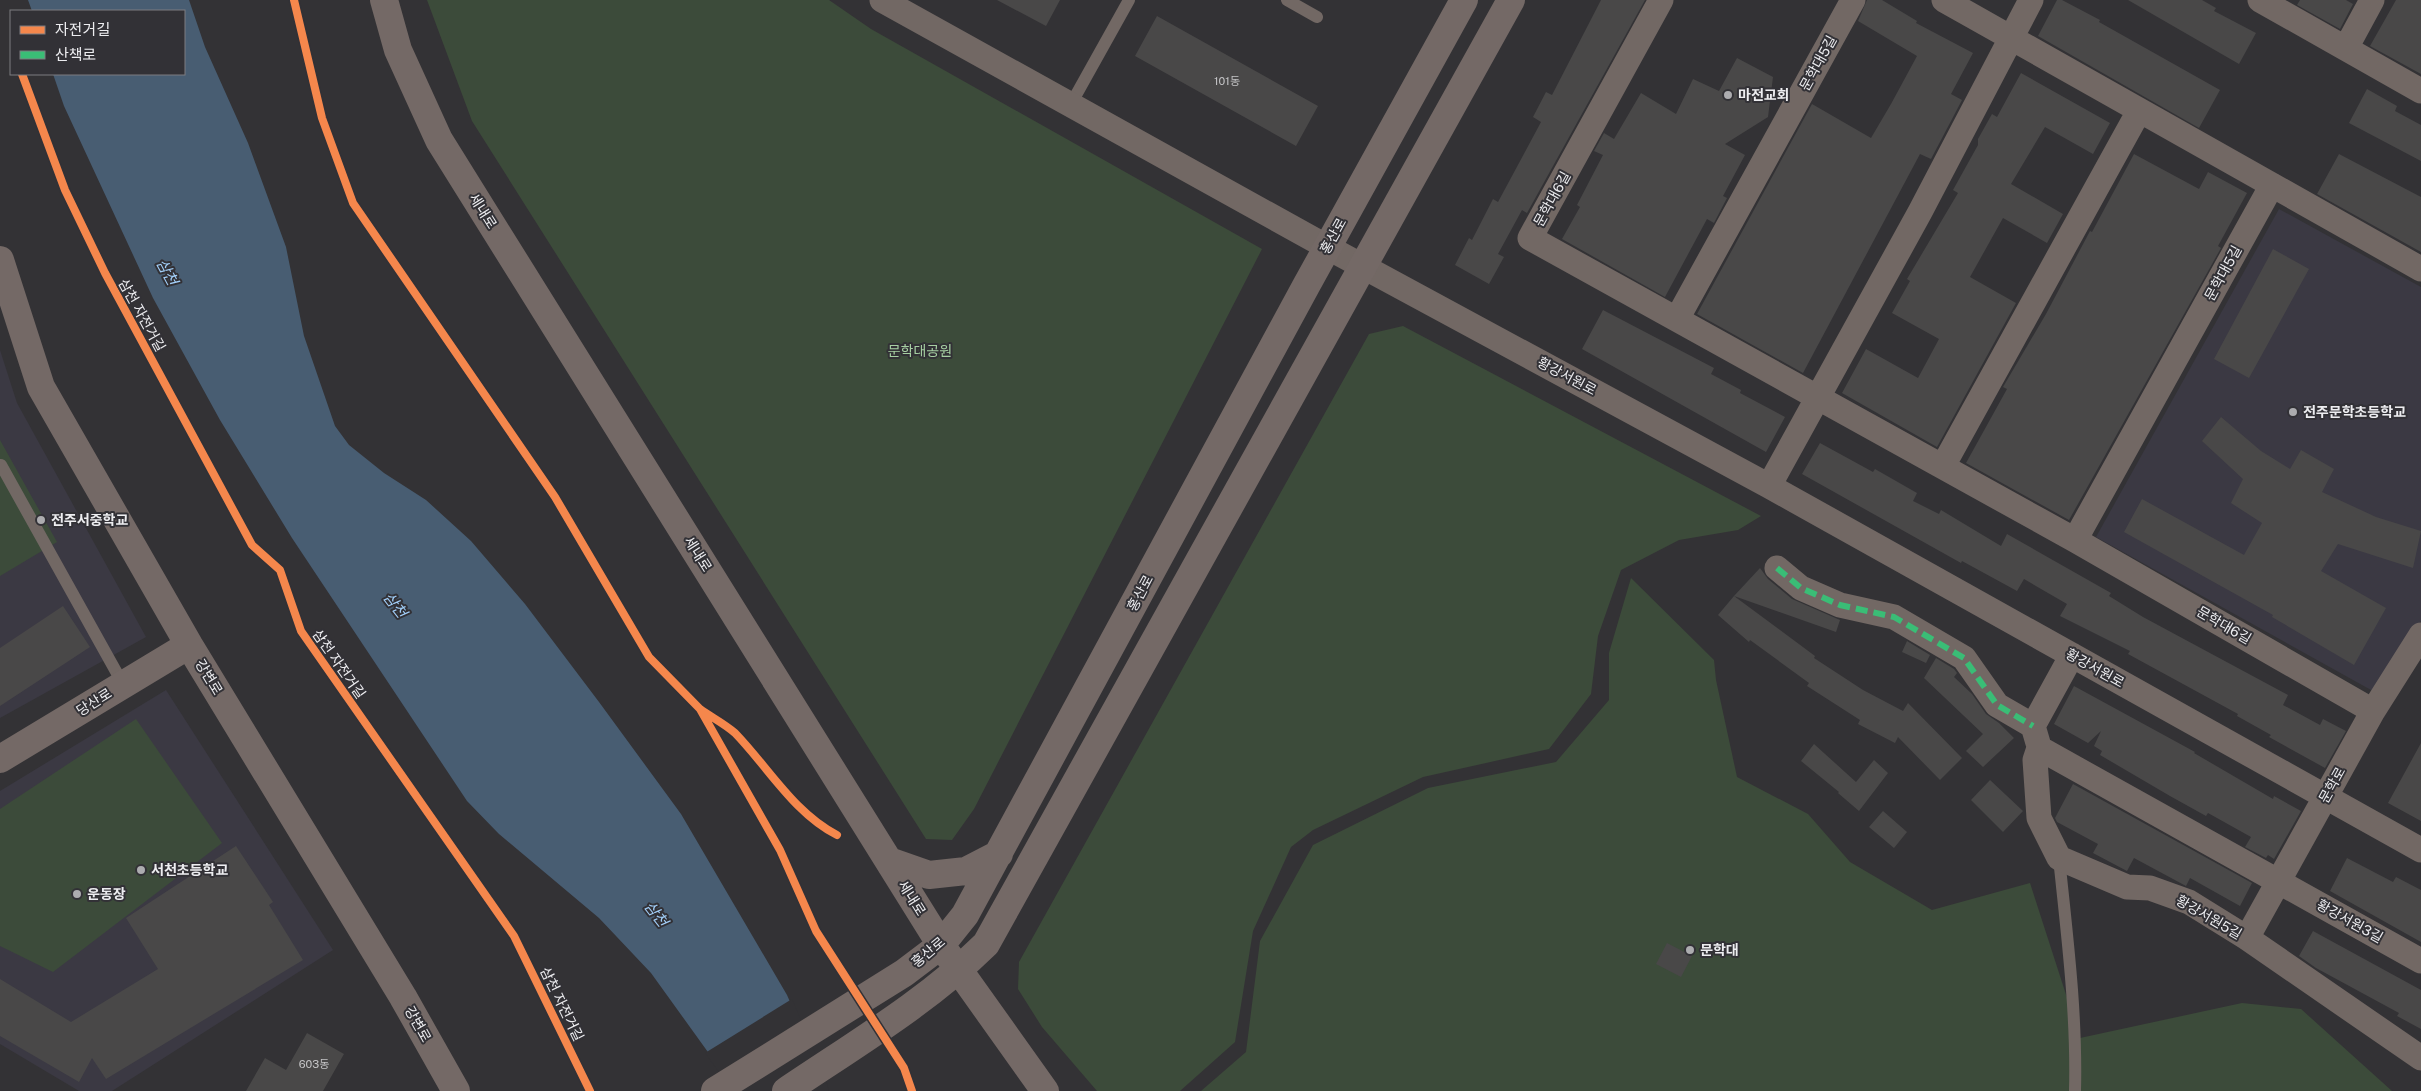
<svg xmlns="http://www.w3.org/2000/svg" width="2421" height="1091" font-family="'Public Sans','Noto Sans KR',sans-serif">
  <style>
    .built { fill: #3b3943 }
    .green { fill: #3c4b3a }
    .water { fill: #485d72 }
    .pier { fill: #333235 }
    .building { fill: #494848 }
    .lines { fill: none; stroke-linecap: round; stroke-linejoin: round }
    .lane { stroke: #726864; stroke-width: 12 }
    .street { stroke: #726864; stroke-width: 25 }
    .secondary { stroke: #746966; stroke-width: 28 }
    .quiet { stroke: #3abd76; stroke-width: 6; stroke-dasharray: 12 6; stroke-linecap: butt }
    .cycleway-casing { stroke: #323136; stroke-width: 11 }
    .cycleway { stroke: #f5874c; stroke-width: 8 }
    .poi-dot { fill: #acacaf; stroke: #323136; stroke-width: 2 }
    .labels { text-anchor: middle; stroke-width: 4; stroke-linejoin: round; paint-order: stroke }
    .number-label { font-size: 11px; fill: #c4c4c6 }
    .street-label { font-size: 14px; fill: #ededf0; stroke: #323136 }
    .poi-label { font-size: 14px; font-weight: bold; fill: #ededf0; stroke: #323136; text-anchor: start }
    .park-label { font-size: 14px; fill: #a6cfa2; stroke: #323136 }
    .water-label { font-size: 15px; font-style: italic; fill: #a2cff9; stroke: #323136 }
  </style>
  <rect width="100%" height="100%" fill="#333235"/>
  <path class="built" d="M2279,209L2421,287V621L2380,695L2096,537Z
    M0,350L17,403L146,637L0,718Z
    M166,690L333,950L112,1091H79L0,1044V791Z"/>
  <path class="green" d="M427,0H829L871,29L1262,249L974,809L952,840L926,839L472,121Z
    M1403,326L1761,516L1738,530L1679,540L1621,570L1598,636L1591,694L1549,749L1423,777L1313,830L1291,847L1253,931L1235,1042L1180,1091H1097L1042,1027L1018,989L1019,962L1369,334Z
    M0,440L57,542L0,576Z
    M1631,578L1714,660L1716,680L1737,777L1808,814L1850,862L1932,910L2030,883L2080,1038L2242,1003L2301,1009L2392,1091H1201L1246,1052L1260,941L1313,845L1428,788L1556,762L1609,700V653Z
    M136,719L222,843L53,972L0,946V809Z"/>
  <path class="water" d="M28,0H189L205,47L248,143L286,247L304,336L335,426L349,445L384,473L426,500L471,541L525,604L599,702L681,814L787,995L823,1077L736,1091L651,973L599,918L499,834L467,801L292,538L220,420L153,298L64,106L53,74H184V11H32Z"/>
  <path class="pier" d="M792,999L825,1076L829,1091H733L705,1053Z"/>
  <path class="building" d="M997,0H1060L1046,26Z
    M1601,0H1645L1527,213L1522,210L1498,254L1504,257L1489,284L1455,265L1469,238L1472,240L1493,199L1498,202L1541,122L1533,117L1546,92L1552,95Z
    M1867,0H1882L1917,21L1916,23L1973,53L1951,94L1962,100L1951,121L1931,159L1920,154L1803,373L1697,314L1812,104L1871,138L1891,104L1917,56L1858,21Z
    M2057,0H2062L2100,20L2099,22L2220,90L2199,128L2038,36Z
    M2128,0H2202L2216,8L2214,11L2256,33L2239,64Z
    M2300,0H2346L2353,4L2340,29L2297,5Z
    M2396,0H2421V74L2370,46Z
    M1157,16L1318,106L1296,146L1135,56Z
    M1737,58L1773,77L1768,117L1725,144L1745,155L1723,196L1727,198L1714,223L1707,219L1665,297L1562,239L1580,207L1577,205L1603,155L1594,151L1604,133L1614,139L1641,93L1676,114L1693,79L1719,91Z
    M2021,73L2110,123L2093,154L2045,127L2011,184L2063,214L2047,243L2003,218L1970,277L2016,303L1937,447L1842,393L1866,349L1918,378L1939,339L1892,313L1910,281L1907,279L1958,193L1953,190L1978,145V139L1992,114L1997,117Z
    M2367,89L2397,106L2395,111L2421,125V161L2349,123Z
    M2134,154L2199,189L2208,172L2247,193L2218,246L2221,248L2069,520L1966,463L2007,389L2003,387L2046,314L2090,231L2092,232Z
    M2339,154L2421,197V252L2317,194Z
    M2273,249L2309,269L2249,378L2214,359Z
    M1603,310L1714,368L1711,374L1741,390L1740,393L1785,417L1766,452L1582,349Z
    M2221,417L2261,451L2290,469L2301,450L2334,469L2322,492L2376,517L2421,531L2413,568L2338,544L2321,571L2386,608L2354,665L2272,617L2273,615L2124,532L2142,499L2244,555L2262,523L2231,503L2243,479L2202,441Z
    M1820,443L1873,472L1875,469L1917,493L1913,501L1939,514L1941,510L2001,546L2007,534L2111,593L2109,596L2143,617L2288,695L2283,705L2320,725L2323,719L2346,731L2325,768L2269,737L2271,735L2237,716L2238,714L2128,654L2130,651L2060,616L2067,604L2024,579L2017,591L1962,561L1961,563L1802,474Z
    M1760,568L1768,579L1792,599L1840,620L1836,632L1734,596Z
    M1734,596L1815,656L1814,658L1863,690L1903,711L1908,703L1962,758L1940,780L1898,737L1895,743L1858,724L1860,720L1807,686L1809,683L1750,640L1749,642L1718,615Z
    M63,606L90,647L0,706V648Z
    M1907,641L1930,655L1926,663L1902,652Z
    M1936,658L1954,669L1957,673L1954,677L1972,694L1986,714L1999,723L2014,738L1983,767L1966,751L1983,734L1924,678Z
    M2074,686L2195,752L2194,753L2273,799L2274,796L2301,811L2274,859L2268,855L2266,858L2245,847L2251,837L2208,813L2206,816L2170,796L2100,755L2102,751L2094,746L2101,731L2088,743L2054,724Z
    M2421,743V821L2388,803Z
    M1814,744L1856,782L1874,760L1888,773L1859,811L1838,793L1839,792L1801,761Z
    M1990,780L2023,811L2003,832L1971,800Z
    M2073,784L2252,883L2240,906L2190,878L2186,886L2134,858L2127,871L2093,853L2098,844L2057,822L2055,818Z
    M1883,811L1907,832L1894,848L1869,827Z
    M236,846L273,902L269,905L303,960L106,1079L92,1058L79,1082L0,1036V979L71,1022L158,969L126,918Z
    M2347,858L2393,882L2396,877L2421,890V942L2330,891Z
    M2313,931L2421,990V1029L2397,1016L2399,1013L2316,968L2299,956Z
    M1667,943L1692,956L1681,977L1656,964Z
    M307,1033L344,1054L323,1091H246L265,1058L286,1070Z"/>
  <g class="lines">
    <path class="lane" d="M1287,0L1317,17
      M1071,104L1129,0
      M1,465L123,684
      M2059,858C2067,935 2077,1013 2075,1091"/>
    <path class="street" d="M882,0L1327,247L1769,486L2421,850
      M1661,0L1530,238L2075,540L2373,711
      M1944,0L2421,269
      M2260,0L2421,91
      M2346,48L2372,0
      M1677,319L1853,0
      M1943,466L2139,111
      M1769,486L1920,212L2031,0
      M2075,540L2272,185
      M1777,568L1801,588L1840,605L1894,617L1964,658L1997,705L2033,726
      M2038,743L2033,726L2072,655
      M2039,748L2035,760L2039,818L2059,858L2127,887L2150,888L2189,902L2247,938L2421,1058
      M2039,748L2421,961
      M2247,938L2373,711L2421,635"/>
    <path class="secondary" d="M384,0L398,50L439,140L941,945L1045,1091
      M0,260L41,387L189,645L403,997L456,1091
      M0,759L189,645
      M889,861L929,875L966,871L999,854
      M715,1091L904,973L941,945L965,915L1306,286L1464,0
      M786,1091C854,1045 927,1002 986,944L1511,0"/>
    <path class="quiet" d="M1777,568L1801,588L1840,605L1894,617L1964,658L1997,705L2033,726"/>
    <g class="cycleway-casing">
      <path id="cycleway" d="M294,0L322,118L353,203L555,497L649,657L700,709
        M22,74L65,190L105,273L252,545L280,570L301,631L514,936L590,1091
        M837,835C794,813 768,767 735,733C725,724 711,717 700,709L780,850L816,931L904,1068L912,1091"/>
    </g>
    <use href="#cycleway" class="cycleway"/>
  </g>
  <g class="poi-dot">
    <circle cx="1728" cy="95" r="5"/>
    <circle cx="2293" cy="412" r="5"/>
    <circle cx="41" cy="520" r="5"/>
    <circle cx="141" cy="870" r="5"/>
    <circle cx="77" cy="894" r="5"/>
    <circle cx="1690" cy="950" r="5"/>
  </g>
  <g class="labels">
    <g class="number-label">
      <text x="1227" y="85">101동</text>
      <text x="314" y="1068">603동</text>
    </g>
    <g class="street-label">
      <text transform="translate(1818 63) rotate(-61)" y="5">문학대5길</text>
      <text transform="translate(1552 199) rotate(-61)" y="5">문학대6길</text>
      <text transform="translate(483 211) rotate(58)" y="5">세내로</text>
      <text transform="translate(1333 236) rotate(-61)" y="5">홍산로</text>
      <text transform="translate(2223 273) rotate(-61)" y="5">문학대5길</text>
      <text transform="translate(142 315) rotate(61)" y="5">삼천 자전거길</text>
      <text transform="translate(1567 376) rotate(28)" y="5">황강서원로</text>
      <text transform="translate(698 554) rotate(58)" y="5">세내로</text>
      <text transform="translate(1140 593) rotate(-62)" y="5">홍산로</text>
      <text transform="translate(2224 625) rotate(30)" y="5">문학대6길</text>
      <text transform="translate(339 664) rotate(55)" y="5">삼천 자전거길</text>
      <text transform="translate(2095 668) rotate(29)" y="5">황강서원로</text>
      <text transform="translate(209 677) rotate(59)" y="5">강변로</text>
      <text transform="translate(94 702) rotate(-32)" y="5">당산로</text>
      <text transform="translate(2332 785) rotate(-61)" y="5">문학로</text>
      <text transform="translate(912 898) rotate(58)" y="5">세내로</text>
      <text transform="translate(2209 917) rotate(30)" y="5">황강서원5길</text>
      <text transform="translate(2350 921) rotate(29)" y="5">황강서원3길</text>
      <text transform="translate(928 952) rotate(-40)" y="5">홍산로</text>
      <text transform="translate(562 1004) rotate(64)" y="5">삼천 자전거길</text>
      <text transform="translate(418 1024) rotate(61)" y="5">강변로</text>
    </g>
    <g class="poi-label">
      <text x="1738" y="100">마전교회</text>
      <text x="2303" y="417">전주문학초등학교</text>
      <text x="51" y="525">전주서중학교</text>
      <text x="151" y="875">서천초등학교</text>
      <text x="87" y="899">운동장</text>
      <text x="1700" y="955">문학대</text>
    </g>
    <g class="park-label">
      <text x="920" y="356">문학대공원</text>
    </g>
    <g class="water-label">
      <text transform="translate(167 272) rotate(62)" y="5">삼천</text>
      <text transform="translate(395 605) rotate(52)" y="5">삼천</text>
      <text transform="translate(656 914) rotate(52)" y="5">삼천</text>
    </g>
  </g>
  <rect x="10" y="10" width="175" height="65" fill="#323136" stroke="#7d7c80"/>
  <rect x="20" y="26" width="25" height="8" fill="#f5874c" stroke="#7d7c80"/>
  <text x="55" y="35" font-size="15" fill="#ededf0">자전거길</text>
  <rect x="20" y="51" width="25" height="8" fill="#3abd76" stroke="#7d7c80"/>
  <text x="55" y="60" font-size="15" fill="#ededf0">산책로</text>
</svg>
